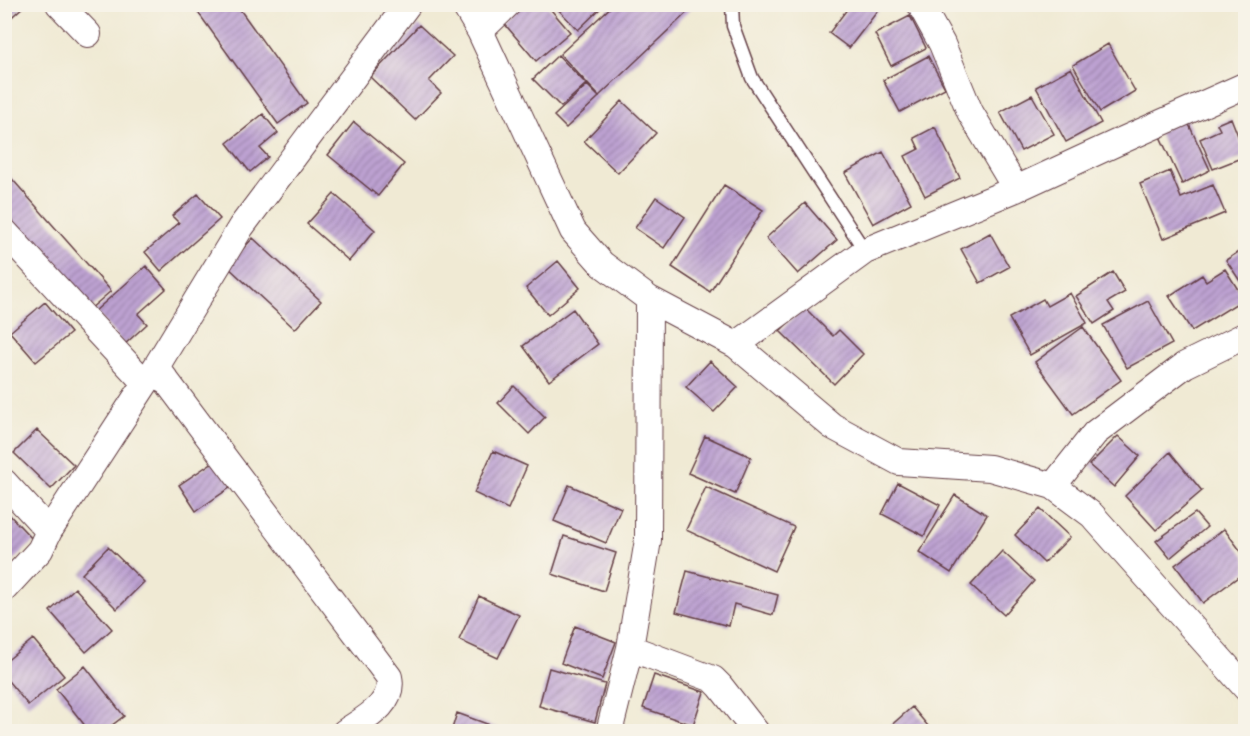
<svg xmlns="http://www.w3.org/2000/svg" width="1250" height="736" font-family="Mynerve,sans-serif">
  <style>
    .building { fill: url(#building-hatch) }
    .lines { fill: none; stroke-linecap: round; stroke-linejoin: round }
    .service-casing { stroke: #633d44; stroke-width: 15 }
    .minor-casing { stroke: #633d44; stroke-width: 28 }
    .service { stroke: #fff; stroke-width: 12 }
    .minor { stroke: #fff; stroke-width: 26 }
  </style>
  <defs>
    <pattern id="building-hatch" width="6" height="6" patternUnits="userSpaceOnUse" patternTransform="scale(1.5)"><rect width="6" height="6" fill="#bda2d2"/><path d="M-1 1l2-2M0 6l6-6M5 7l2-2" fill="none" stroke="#9c83ab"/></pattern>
  </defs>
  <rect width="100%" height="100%" fill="#f7f3e8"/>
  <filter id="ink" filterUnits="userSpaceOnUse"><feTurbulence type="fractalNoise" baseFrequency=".0167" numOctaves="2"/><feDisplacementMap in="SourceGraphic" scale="12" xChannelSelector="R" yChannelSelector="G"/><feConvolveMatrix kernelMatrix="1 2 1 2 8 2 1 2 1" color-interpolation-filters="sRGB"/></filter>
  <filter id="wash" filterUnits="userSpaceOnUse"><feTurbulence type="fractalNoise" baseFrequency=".008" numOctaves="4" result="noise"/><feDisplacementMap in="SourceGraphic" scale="24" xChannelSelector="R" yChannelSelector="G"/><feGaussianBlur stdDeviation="1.35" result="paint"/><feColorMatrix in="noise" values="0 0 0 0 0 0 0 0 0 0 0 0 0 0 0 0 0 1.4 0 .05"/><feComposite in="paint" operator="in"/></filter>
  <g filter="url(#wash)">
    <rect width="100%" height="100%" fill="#f0ead4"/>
    <g id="blocks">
      <path class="building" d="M4,4H26L4,24Z
        M192,4H236L307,103L278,124Z
        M523,4H546L570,32L536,61L503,22Z
        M553,4H605L578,30Z
        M614,4H696L599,96L560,54Z
        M851,4H883L849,48L829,33Z
        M910,16L926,48L891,66L875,34Z
        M419,25L453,56L429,81L441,93L415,120L370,77Z
        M1108,44L1135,91L1100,112L1073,65Z
        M558,55L586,84L561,107L533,79Z
        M928,56L945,88L900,112L883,80Z
        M1071,68L1101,123L1066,142L1036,87Z
        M587,85L599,97L566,128L554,116Z
        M1032,95L1054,134L1021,151L1000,112Z
        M622,101L656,133L618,173L584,141Z
        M263,114L278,133L260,148L268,157L250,172L227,143Z
        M1186,118L1210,170L1182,184L1158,132Z
        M1231,118L1246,156L1213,169L1200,139L1220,130L1217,124Z
        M354,122L404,164L378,196L328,155Z
        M935,127L960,178L925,196L905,156L919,149L914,138Z
        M883,152L911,203L873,224L845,173Z
        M5,171L111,291L90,309L5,213Z
        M1170,171L1181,198L1213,185L1225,213L1163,239L1140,184Z
        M724,185L763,210L710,292L672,267Z
        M198,194L220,219L161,271L145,252L179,223L172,216Z
        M334,194L375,230L349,261L307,224Z
        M656,197L685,217L664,248L635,228Z
        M805,203L837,240L798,274L766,238Z
        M990,233L1009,267L980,283L961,249Z
        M253,238L321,301L295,329L227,266Z
        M1246,247V290L1226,260Z
        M558,261L580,288L548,315L526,288Z
        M146,266L166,289L138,314L147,324L124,345L95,311Z
        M1225,269L1244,299L1192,331L1169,296L1202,275L1206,281Z
        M1113,272L1125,292L1108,302L1114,311L1094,324L1076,296Z
        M1070,293L1087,323L1030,355L1009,318L1043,299L1047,306Z
        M1148,301L1172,344L1127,368L1103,325Z
        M45,302L71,333L36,362L10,332Z
        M804,307L833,336L839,330L863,354L834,384L780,331Z
        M573,309L598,344L549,381L523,346Z
        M1083,327L1121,380L1073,414L1035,362Z
        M710,361L738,387L714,412L686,387Z
        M514,386L545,417L529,434L498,403Z
        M37,430L74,465L51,489L14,453Z
        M705,436L751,457L735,494L688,473Z
        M1118,436L1140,456L1114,487L1089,465Z
        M493,451L527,466L508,509L474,493Z
        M1170,452L1202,491L1156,530L1125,496Z
        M216,460L234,485L196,511L179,485Z
        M898,483L940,505L924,536L882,514Z
        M569,485L621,508L606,543L554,521Z
        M706,487L794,527L774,571L686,530Z
        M955,495L987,515L951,573L919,552Z
        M4,509L34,541L4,569Z
        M1040,509L1070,537L1044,563L1015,535Z
        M1195,513L1207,527L1170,558L1156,541Z
        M1224,529L1246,558V571L1203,603L1175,565Z
        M564,536L616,553L604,591L552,574Z
        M108,547L144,582L117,609L82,574Z
        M1002,551L1034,581L1004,615L971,585Z
        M687,571L778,595L773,615L734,604L729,626L676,612Z
        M75,588L112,629L86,652L50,611Z
        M479,596L519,615L498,658L459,640Z
        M575,626L616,642L602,679L561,663Z
        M33,639L64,676L28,705L4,676V663Z
        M85,666L124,716L103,732H90L56,689Z
        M549,668L605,684L595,722L539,706Z
        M654,675L704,692L693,725L643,708Z
        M912,707L933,732H889L887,729Z
        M457,713L498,728L497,732H451Z"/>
    </g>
  </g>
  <g filter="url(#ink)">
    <use href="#blocks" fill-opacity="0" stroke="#633d44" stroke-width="1.5"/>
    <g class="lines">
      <g class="service-casing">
        <path id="service" d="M732,4L733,26L752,78L865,251"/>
      </g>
      <g class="minor-casing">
        <path id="minor" d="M59,4L88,34
          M464,4L480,31L573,231L602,264L649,299L736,345L832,426L899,462L990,468L1053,486L1092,515L1246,688
          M920,4L942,44L970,112L1016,189
          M480,31L508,4
          M4,231L145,383
          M736,345L865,251L1016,189L1116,143L1246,85
          M156,367L389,677C395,704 364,719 345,732
          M4,482L49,531
          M1053,486L1095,433L1185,365L1246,335
          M4,589L40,550L49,531L156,367L241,227L408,4
          M630,648L713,679L720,686L756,732
          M609,732L630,648L648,540L649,299"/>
      </g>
      <use href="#service" class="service"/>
      <use href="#minor" class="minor"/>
    </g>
  </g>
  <rect width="1250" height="736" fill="none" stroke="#f7f3e8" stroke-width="24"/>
</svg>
